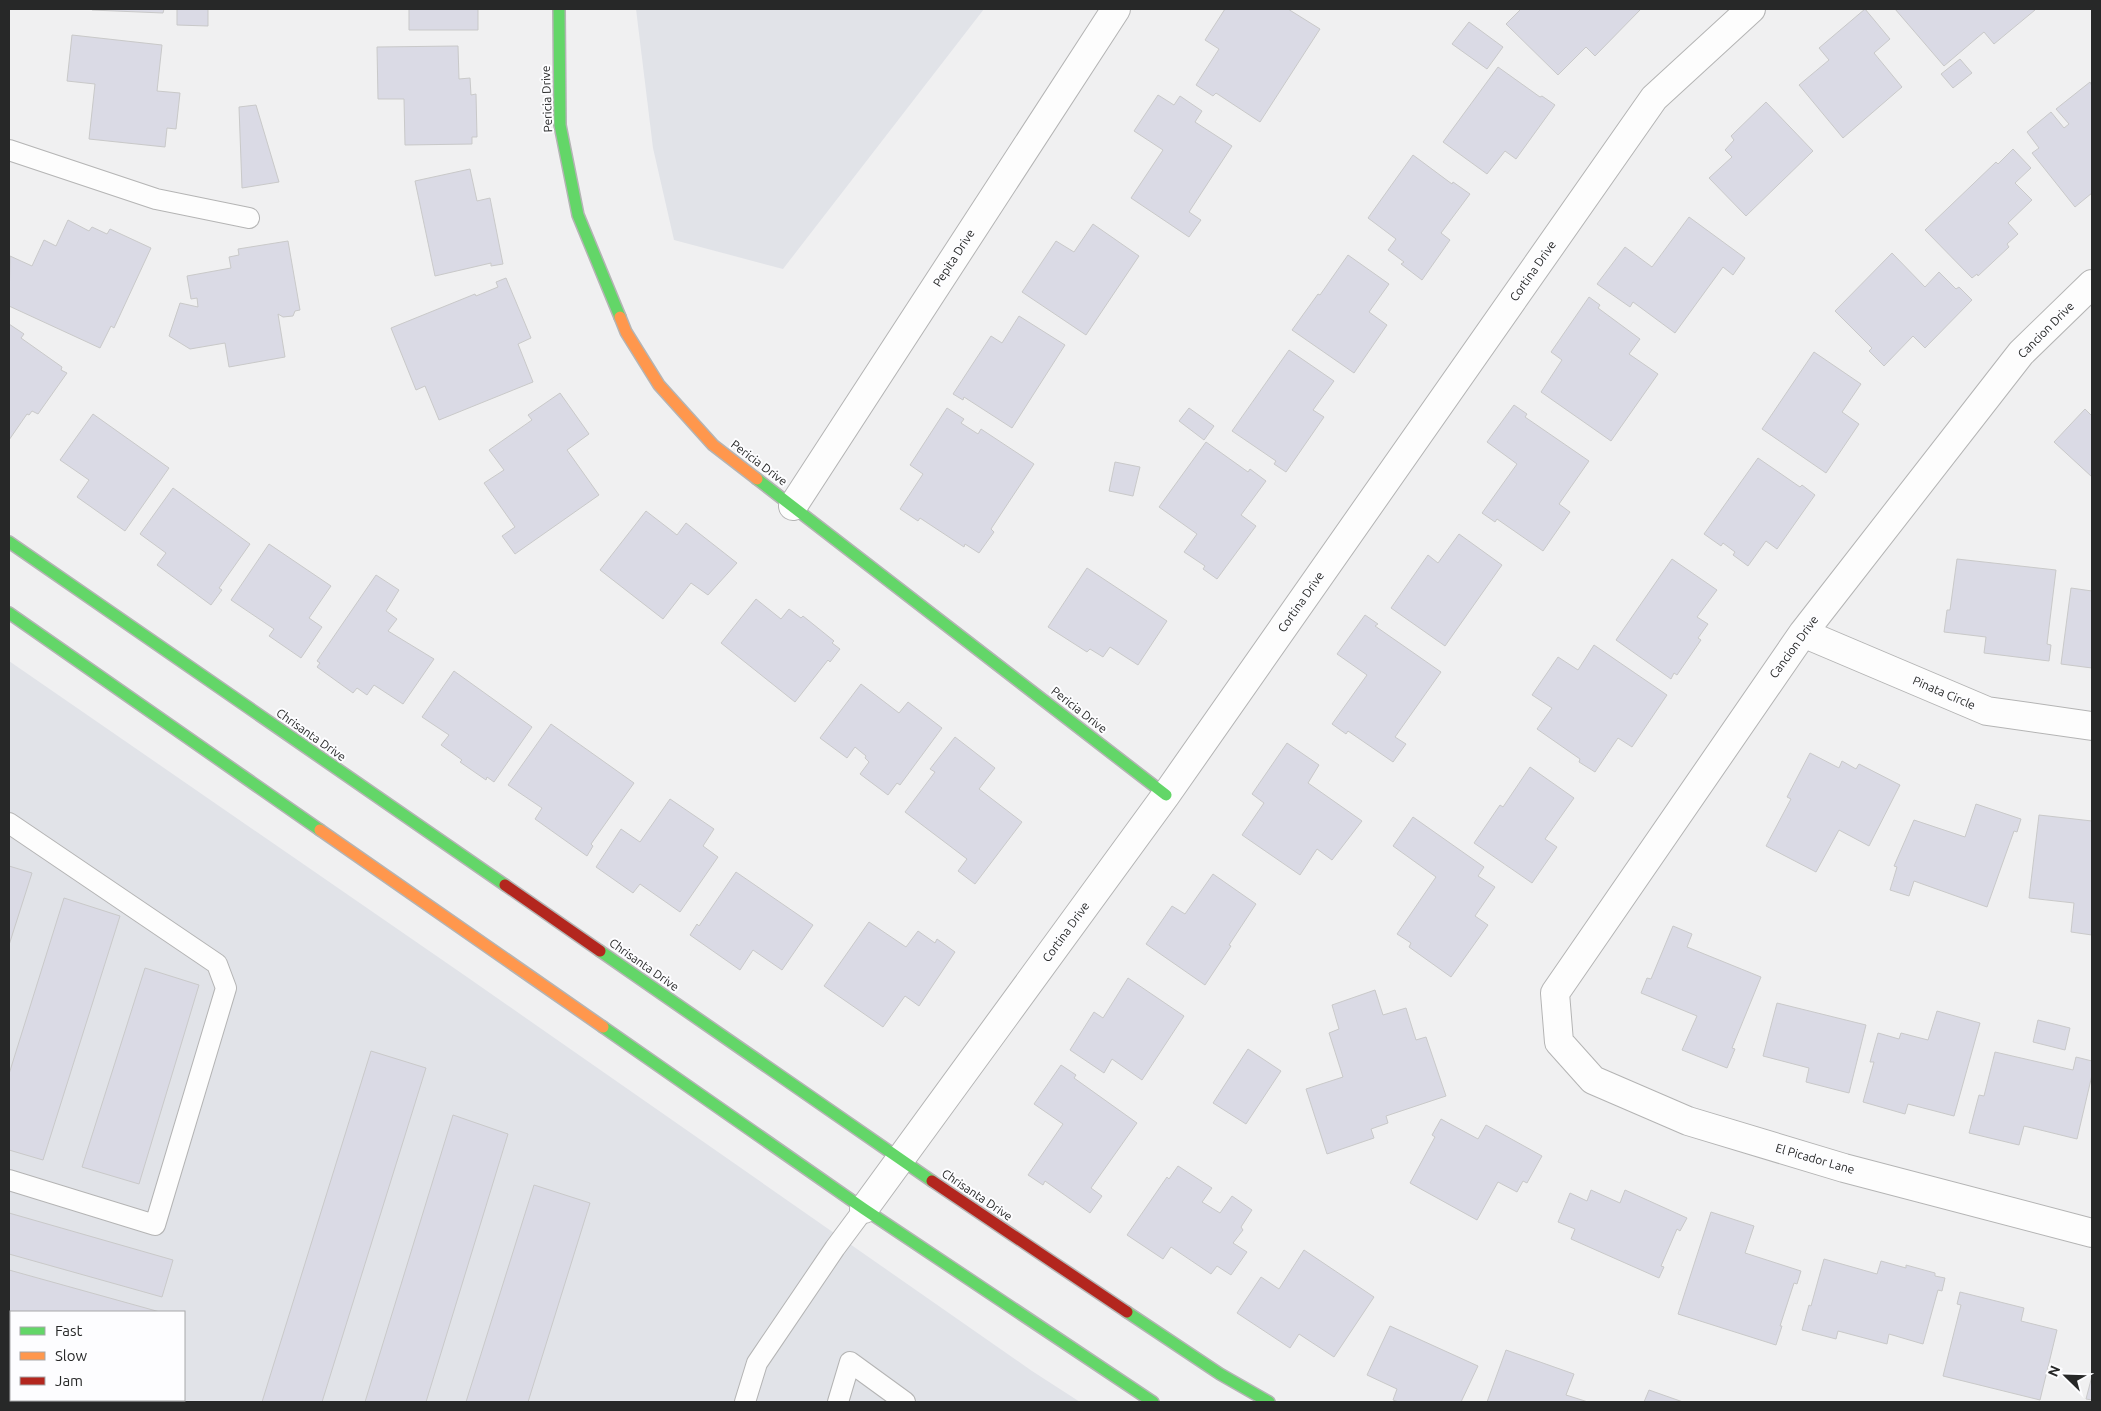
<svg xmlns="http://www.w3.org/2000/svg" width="2101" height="1411" font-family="Ubuntu,sans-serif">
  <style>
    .built { fill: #e1e3e8; fill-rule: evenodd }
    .building { fill: #dadae5; stroke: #c9c9c9 }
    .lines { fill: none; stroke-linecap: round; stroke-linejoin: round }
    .lane-casing { stroke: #b4b4b4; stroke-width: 22 }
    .street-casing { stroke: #b4b4b4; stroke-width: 30 }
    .fast-casing { stroke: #b4b4b4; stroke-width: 14 }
    .slow-casing { stroke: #b4b4b4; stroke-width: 14 }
    .jam-casing { stroke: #b4b4b4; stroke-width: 14 }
    .lane { stroke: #fdfdfd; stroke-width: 20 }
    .street { stroke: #fdfdfd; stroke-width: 28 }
    .fast { stroke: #63d668; stroke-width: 11 }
    .slow { stroke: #ff974d; stroke-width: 11 }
    .jam { stroke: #b3261e; stroke-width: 11 }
    .labels { text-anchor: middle; stroke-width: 4; stroke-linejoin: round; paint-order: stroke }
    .street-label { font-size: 12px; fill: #272828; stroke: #fdfdff }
  </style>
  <rect width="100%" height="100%" fill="#f0f0f1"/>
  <path class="built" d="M636,9H984L783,269L674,240L653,148Z
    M9,661L467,977L1032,1371L1080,1402H9ZM11,1312H184V1400H11Z"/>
  <path class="building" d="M92,9H164L163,13L92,10Z
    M177,9H208V26L177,25Z
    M409,9H478V30H409Z
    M1225,9H1288L1320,29L1260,122L1216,93L1213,96L1196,85L1219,49L1205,40Z
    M1521,9H1641L1595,56L1586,47L1558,75L1506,24Z
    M1865,9L1890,39L1874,53L1902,87L1843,138L1799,85L1829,60L1819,48Z
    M1895,9H2034L2035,10L1994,44L1984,32L1944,66Z
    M1469,22L1503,47L1487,69L1452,44Z
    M72,35L162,45L157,91L180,93L176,129L167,128L165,147L89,139L95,84L67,81Z
    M458,46L459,79L470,78L471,95L476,94L477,137H472V144L405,145L404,99H378L377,47Z
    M1960,59L1972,73L1953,88L1941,74Z
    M1498,67L1540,97L1542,96L1555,105L1516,159L1505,151L1487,174L1443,142Z
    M2090,82L2092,86V193L2075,207L2032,153L2039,148L2027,132L2051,112L2064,128L2069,124L2056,109Z
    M1158,95L1174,105L1180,96L1202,111L1195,122L1232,146L1189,212L1201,220L1189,237L1131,198L1163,150L1134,131Z
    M1766,102L1813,151L1746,216L1709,178L1732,157L1725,150L1734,140L1731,136Z
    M256,105L279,182L242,188L239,107Z
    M2013,149L2031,168L2015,183L2032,200L2008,223L2018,234L2007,244L2009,247L1978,276L1977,274L1972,278L1925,230L1996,162L1998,164Z
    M1413,155L1452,184L1453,182L1470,194L1441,233L1450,240L1422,280L1401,264L1404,262L1388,250L1396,239L1368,218Z
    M470,169L477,201L490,198L503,264L491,266V263L435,276L415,181Z
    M1689,217L1745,258L1733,275L1723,267L1675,333L1633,302L1630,307L1597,284L1625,247L1652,267Z
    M68,220L89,231L92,227L107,234L110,229L151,248L114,328L111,326L100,348L9,306L10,256L32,266L44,240L56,246Z
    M1093,224L1139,256L1086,335L1022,292L1056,241L1074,252Z
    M288,241L300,310L295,311L293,316L283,317L278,314L285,357L229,367L225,343L190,349L169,336L180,303L198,307L197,298L191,299L187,276L231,268L229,257L239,255L238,249Z
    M1892,253L1925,287L1939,272L1956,289L1959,287L1972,300L1925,348L1913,336L1884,366L1869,351L1872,348L1835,311Z
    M1348,255L1389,284L1369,312L1387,325L1354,373L1292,330L1318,294L1320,295Z
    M506,278L531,338L518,344L533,382L439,420L425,386L416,390L391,328L475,294L476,296L498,287L496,282Z
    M1589,297L1600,305L1598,308L1640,339L1629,354L1658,374L1611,441L1541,392L1562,360L1551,352Z
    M1019,316L1065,345L1012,428L964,397L963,400L953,394L991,336L1002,343Z
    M9,324L24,334L21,338L62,367L61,370L67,373L38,414L32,411L29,415L27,414L9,440Z
    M1289,350L1334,381L1313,410L1324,417L1286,472L1274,464L1276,461L1232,431Z
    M1814,352L1861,384L1842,412L1859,424L1826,473L1762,429Z
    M560,393L589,434L567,450L599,495L515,554L502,536L515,527L484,483L504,470L489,450L532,420L528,415Z
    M1514,405L1527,414L1525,417L1589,461L1559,504L1570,512L1543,551L1497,519L1495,522L1482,513L1517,464L1487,442Z
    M947,408L964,419L961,423L978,434L981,429L1034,464L991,529L994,532L979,553L965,544L964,547L920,518L918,521L900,509L923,474L910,465Z
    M1189,408L1214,426L1204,440L1179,421Z
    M2085,409L2092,416V477L2054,442Z
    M93,414L169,468L125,531L77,497L89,480L60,460Z
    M1206,442L1248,472L1250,469L1266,481L1241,515L1256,526L1217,579L1203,569L1205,566L1184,552L1197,534L1159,507Z
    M1758,458L1800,487L1802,485L1815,495L1777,549L1766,541L1748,566L1733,555L1735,552L1723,543L1721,546L1704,534Z
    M1115,462L1140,467L1133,496L1109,491Z
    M173,488L250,544L219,588L222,590L211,605L157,565L166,553L140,534Z
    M646,511L677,535L686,523L737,563L708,595L691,583L663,619L600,570Z
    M1459,534L1502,565L1445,646L1391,608L1428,555L1438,563Z
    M269,544L331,586L309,618L322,627L301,658L269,636L274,629L231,600Z
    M1672,559L1717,590L1697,617L1708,624L1698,638L1701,640L1677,675L1674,673L1671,679L1616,640Z
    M1957,559L2056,570L2047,644L2051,645L2049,661L1984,653L1986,637L1944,632L1947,610H1950Z
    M1087,568L1167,621L1138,665L1110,647L1103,657L1090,649L1087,652L1048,627Z
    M376,575L399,590L386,611L397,619L388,631L434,659L403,704L374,685L367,695L357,688L353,693L317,667L320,663L317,661Z
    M2071,588L2092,591V668L2061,664Z
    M756,599L781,619L789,609L801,618L803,616L834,641L832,643L840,649L830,662L828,660L795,702L721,643Z
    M1365,615L1378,624L1375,626L1441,672L1395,737L1406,744L1393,762L1348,731L1346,734L1332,724L1367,675L1337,654Z
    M1594,645L1667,695L1632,747L1618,738L1595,772L1579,762L1580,759L1537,729L1552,708L1532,695L1558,657L1578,670Z
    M454,671L532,727L494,782L487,777L486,780L460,762L462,760L441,745L449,735L422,717Z
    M861,684L899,713L908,702L942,728L900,785L897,783L888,795L860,774L869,762L865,758L866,756L855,747L847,758L820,738Z
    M551,724L634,783L591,844L593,846L587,856L535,819L542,808L508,785Z
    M955,737L995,768L979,789L1022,822L975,884L958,871L967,859L905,812L935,772L930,769Z
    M1287,743L1319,765L1308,783L1362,821L1332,860L1317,849L1300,875L1242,835L1264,803L1252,794Z
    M1810,753L1839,768L1842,761L1856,769L1859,764L1900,785L1869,846L1839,830L1816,872L1766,846L1791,799L1787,797Z
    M1530,767L1574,798L1545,839L1557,847L1532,883L1474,843L1500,805L1503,807Z
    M670,799L714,829L703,846L718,857L680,912L640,884L633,893L596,867L621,829L640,842Z
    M1976,804L2021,819L2017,832L2014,831L1987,907L1914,881L1909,896L1890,890L1897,867L1894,866L1914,820L1965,837Z
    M2039,815L2092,821V935L2071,932L2074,903L2029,898Z
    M1413,817L1484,867L1478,876L1495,887L1475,916L1488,925L1451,977L1409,947L1411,943L1397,934L1436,877L1393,846Z
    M9,866L32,873L9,945Z
    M736,872L813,925L782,970L753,950L740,970L690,935L697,924L699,926Z
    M1213,874L1256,904L1229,945L1231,946L1205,985L1146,944L1172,906L1185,914Z
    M64,898L120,916L43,1160L9,1150V1074Z
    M869,922L906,947L918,931L935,943L937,939L955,952L919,1006L905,996L883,1027L824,986Z
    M1673,926L1692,934L1687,947L1761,977L1732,1048L1735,1049L1727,1068L1682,1050L1697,1016L1641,993L1647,978L1651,979Z
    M145,968L199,985L139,1184L82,1167Z
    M1128,978L1184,1016L1142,1080L1112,1059L1104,1073L1070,1050L1094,1012L1103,1018Z
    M1375,990L1383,1015L1406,1008L1416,1040L1426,1037L1446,1096L1386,1116L1388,1123L1371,1129L1374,1138L1327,1154L1306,1089L1343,1077L1329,1033L1339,1029L1332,1005Z
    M1777,1003L1866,1025L1849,1093L1806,1082L1809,1068L1763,1056Z
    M1937,1011L1980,1023L1954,1116L1908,1104L1905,1114L1863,1102L1874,1062H1870L1878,1033L1899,1039L1901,1033L1928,1040Z
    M2038,1020L2070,1028L2065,1050L2033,1042Z
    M1248,1049L1281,1071L1246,1124L1213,1103Z
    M371,1051L426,1068L322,1402H262Z
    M1995,1052L2073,1070L2076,1057L2092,1061V1075L2077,1139L2024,1126L2019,1145L1969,1133L1979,1095L1984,1096Z
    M1061,1065L1076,1075L1074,1078L1137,1123L1091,1188L1102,1196L1090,1213L1045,1181L1043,1185L1028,1175L1063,1124L1034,1104Z
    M453,1115L508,1134L426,1402H365Z
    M1441,1119L1478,1139L1486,1125L1542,1156L1527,1183L1523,1181L1517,1192L1498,1182L1477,1220L1410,1183L1435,1137L1432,1135Z
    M1178,1166L1212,1188L1202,1202L1220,1213L1232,1196L1252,1210L1241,1227L1243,1230L1233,1243L1247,1252L1231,1275L1217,1266L1211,1274L1171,1247L1163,1259L1127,1235L1167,1177L1169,1179Z
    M534,1185L590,1203L528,1402H466Z
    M1591,1190L1620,1203L1625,1190L1687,1218L1680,1231L1677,1229L1661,1266L1664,1267L1659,1278L1571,1239L1575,1229L1558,1222L1570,1193L1587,1201Z
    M1711,1212L1754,1226L1745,1253L1801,1271L1797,1284L1794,1283L1780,1326H1782L1776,1345L1678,1314Z
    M9,1213L173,1260L162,1297L9,1254Z
    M1304,1250L1374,1297L1334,1357L1299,1334L1290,1348L1237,1313L1261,1277L1279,1289Z
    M1824,1259L1877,1274L1881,1261L1906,1268V1265L1935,1273V1276L1945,1278L1942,1291L1938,1290L1923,1344L1889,1334L1887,1344L1838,1331L1836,1339L1802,1330L1809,1305L1811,1306Z
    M9,1270L160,1312H14L9,1311Z
    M1960,1292L2024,1308L2021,1321L2057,1330L2040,1400L1943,1376L1961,1305L1957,1304Z
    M1390,1326L1478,1366L1461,1402H1399L1393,1400L1397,1389L1367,1375Z
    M1506,1350L1574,1374L1566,1395L1588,1402H1487Z
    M2092,1376V1400L2086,1399Z
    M1649,1390L1683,1402H1644Z
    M19,1400H80L79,1402H18Z"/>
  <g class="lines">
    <g class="lane-casing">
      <path id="lane" d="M9,150L156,199L249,218
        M9,823L217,964L226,988L155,1225L9,1180
        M745,1402L757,1363L835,1248L864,1209
        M838,1402L850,1362L905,1402"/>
    </g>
    <g class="street-casing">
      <path id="street" d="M2092,284L2021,353L1803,633L1555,993L1559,1042L1593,1080L1688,1121L1844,1168L2092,1233
        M793,506L1116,9
        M1803,633L1987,711L2092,726
        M864,1209L1166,795L1654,98L1751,9"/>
    </g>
    <g class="fast-casing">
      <path id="fast" d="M559,9L560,125L578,215L620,317
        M757,479L1166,795
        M9,542L505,885
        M9,613L320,830
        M600,951L932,1181
        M603,1027L864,1209L1153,1402
        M1127,1312L1220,1374L1269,1402"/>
    </g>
    <g class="slow-casing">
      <path id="slow" d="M620,317L626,332L659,385L713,445L757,479
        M320,830L603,1027"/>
    </g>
    <g class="jam-casing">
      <path id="jam" d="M505,885L600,951
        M932,1181L1127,1312"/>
    </g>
    <use href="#lane" class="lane"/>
    <use href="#street" class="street"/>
    <use href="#fast" class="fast"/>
    <use href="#slow" class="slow"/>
    <use href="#jam" class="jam"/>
  </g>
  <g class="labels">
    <g class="street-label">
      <text transform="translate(547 99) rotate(-92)" y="4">Pericia Drive</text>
      <text transform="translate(954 258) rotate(-57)" y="4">Pepita Drive</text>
      <text transform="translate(1533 271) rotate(-55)" y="4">Cortina Drive</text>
      <text transform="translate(2046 330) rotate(-45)" y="4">Cancion Drive</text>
      <text transform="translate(759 463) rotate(37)" y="4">Pericia Drive</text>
      <text transform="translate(1301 602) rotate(-55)" y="4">Cortina Drive</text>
      <text transform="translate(1794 647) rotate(-54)" y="4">Cancion Drive</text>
      <text transform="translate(1944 693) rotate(23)" y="4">Pinata Circle</text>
      <text transform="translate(1079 710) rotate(38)" y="4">Pericia Drive</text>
      <text transform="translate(311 735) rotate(35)" y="4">Chrisanta Drive</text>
      <text transform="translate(1066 932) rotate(-54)" y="4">Cortina Drive</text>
      <text transform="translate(644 965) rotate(35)" y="4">Chrisanta Drive</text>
      <text transform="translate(1815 1159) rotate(16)" y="4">El Picador Lane</text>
      <text transform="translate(977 1195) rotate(34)" y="4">Chrisanta Drive</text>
    </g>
  </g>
  <rect width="2101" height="1411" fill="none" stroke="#272828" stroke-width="20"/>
  <rect x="10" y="1311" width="175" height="90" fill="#fdfdff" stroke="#a7a8a9"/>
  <rect x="20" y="1327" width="25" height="8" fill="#63d668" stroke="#a7a8a9"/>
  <text x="55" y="1336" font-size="15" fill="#272828">Fast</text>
  <rect x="20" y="1352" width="25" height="8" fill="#ff974d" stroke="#a7a8a9"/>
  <text x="55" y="1361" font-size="15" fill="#272828">Slow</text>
  <rect x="20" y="1377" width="25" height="8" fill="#b3261e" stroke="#a7a8a9"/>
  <text x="55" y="1386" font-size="15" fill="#272828">Jam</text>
  <g transform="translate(2066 1376) rotate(293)" stroke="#fdfdff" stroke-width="4" paint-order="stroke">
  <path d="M0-4L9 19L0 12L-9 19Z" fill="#272828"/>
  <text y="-8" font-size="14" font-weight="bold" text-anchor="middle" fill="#272828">N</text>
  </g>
</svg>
